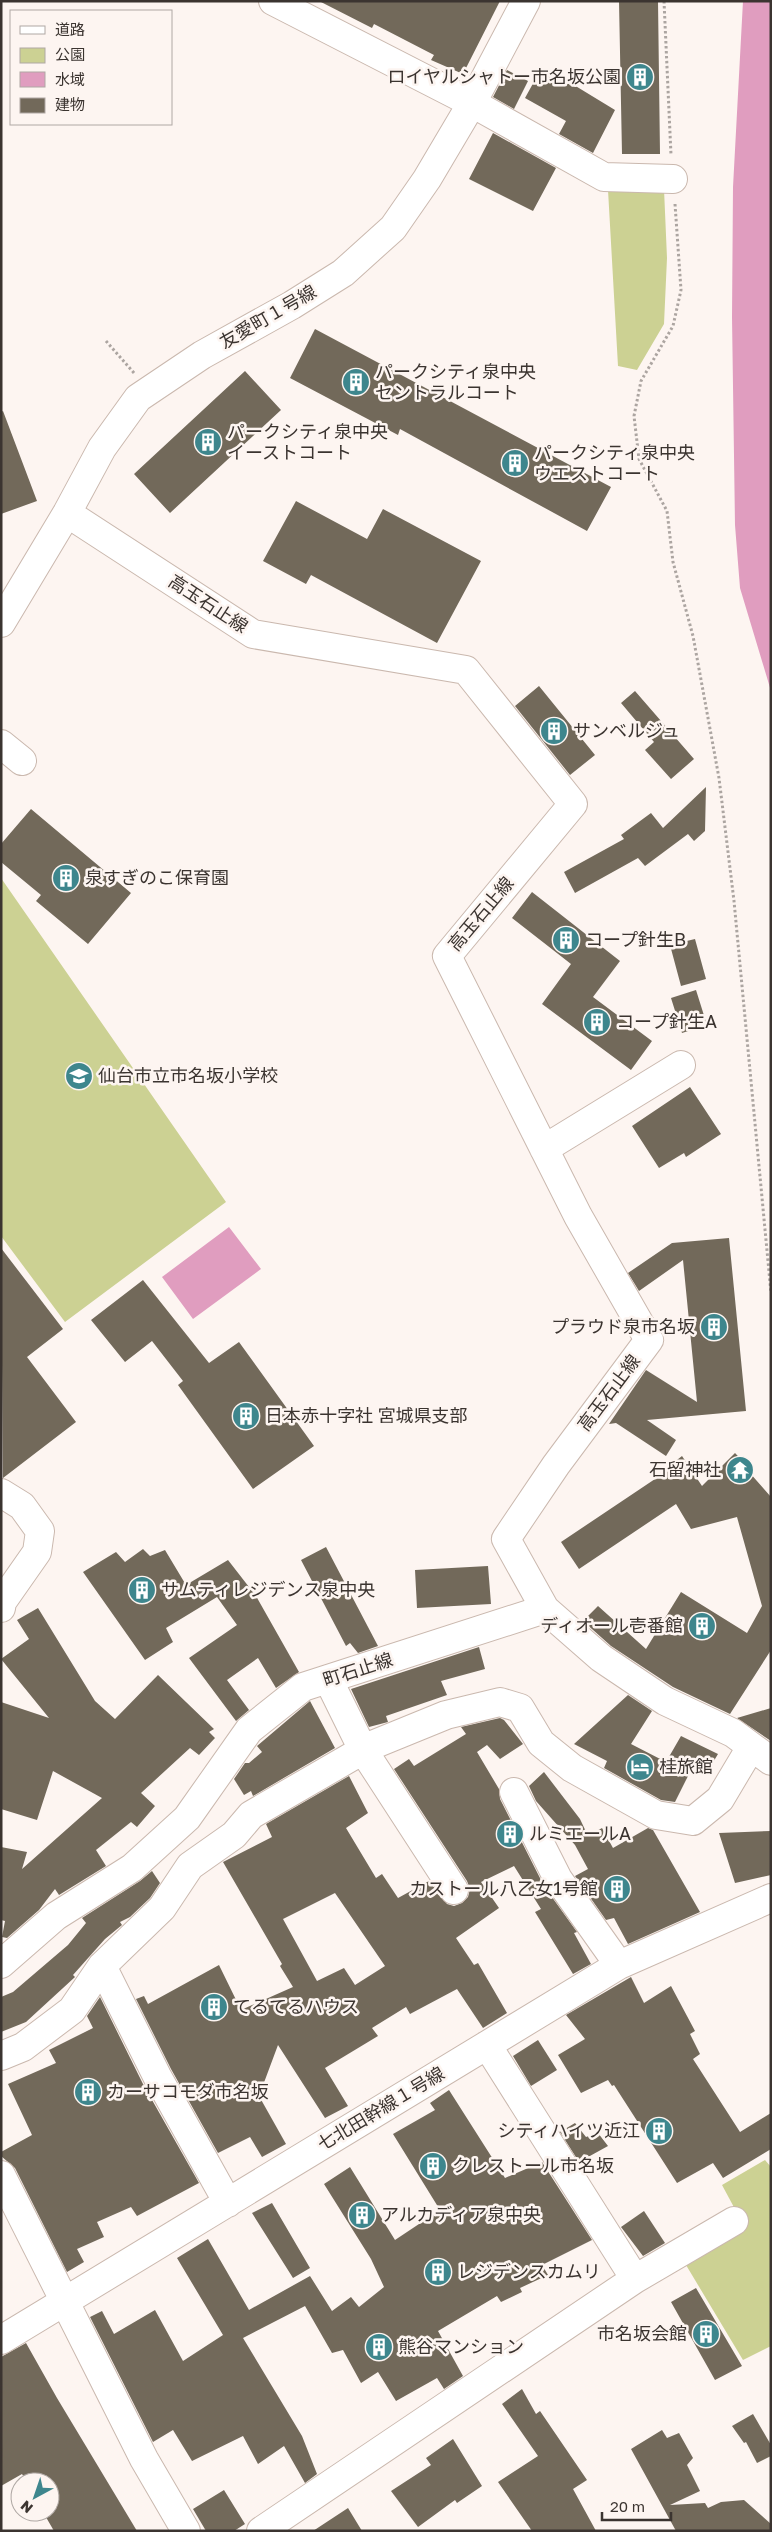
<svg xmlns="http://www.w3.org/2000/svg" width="772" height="2532" font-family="'Golos Text','Noto Sans JP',sans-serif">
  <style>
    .green { fill: #ccd193 }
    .water { fill: #e09dbf }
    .building { fill: #72695a; fill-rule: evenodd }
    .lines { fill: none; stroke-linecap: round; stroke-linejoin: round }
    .minor-casing { stroke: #cab8ae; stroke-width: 30 }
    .path { stroke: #aca5a1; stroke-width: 3; stroke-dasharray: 2.5 2.5; stroke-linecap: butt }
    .minor { stroke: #fff; stroke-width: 28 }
    .labels { text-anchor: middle; stroke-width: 5; stroke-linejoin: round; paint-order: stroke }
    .poi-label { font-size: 18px; fill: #3b3430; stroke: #fdf5f1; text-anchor: start }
    .street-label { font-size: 18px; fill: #3b3430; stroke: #fdf5f1 }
  </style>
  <rect width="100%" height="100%" fill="#fdf5f1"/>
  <path class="green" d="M664,189L667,258L664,324L637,370L618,366L608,190Z
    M1,878L226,1202L65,1322L1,1236Z
    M765,2160L771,2167V2346L743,2360L686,2265L743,2224L722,2185Z"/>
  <path class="water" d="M743,1H771V691L740,588L735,525L732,317L733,187Z
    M229,1227L261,1269L193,1319L162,1277Z"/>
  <path class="building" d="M319,1H500L463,74L431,60L434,55L374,24L372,28Z
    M619,1H658L660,154H622Z
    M541,69L568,84L569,82L615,110L593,153L559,134L566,121L525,98Z
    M507,70L528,81L514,109L493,97Z
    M493,133L556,168L533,211L469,179Z
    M315,329L611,487L587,531L400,429L398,435L290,378Z
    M245,371L281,410L170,513L134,474Z
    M3,411L37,501L1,514V412Z
    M296,501L367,539L383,509L481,561L437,643L311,575L306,584L263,561Z
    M539,686L595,755L570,775L515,706Z
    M635,691L694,759L671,779L645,750L654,742L621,703Z
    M706,787L705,831L694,841L688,834L645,866L638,858L575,893L564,872L624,839L621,835L651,813L663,828Z
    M31,809L131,893L88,944L36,901L41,895L1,862V844Z
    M532,892L620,961L593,997L652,1041L631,1070L542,1004L571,964L512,918Z
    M695,939L706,979L681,986L670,945Z
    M696,990L707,1025L682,1033L671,998Z
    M690,1087L721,1134L686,1157L684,1153L659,1168L632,1126Z
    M729,1238L746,1411L647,1420L676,1440L666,1456L616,1423L609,1424L646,1370L697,1402L683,1260L639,1291L628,1273L672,1243Z
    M1,1248L63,1329L27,1357L76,1422L3,1478Z
    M143,1280L209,1363L239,1342L314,1446L253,1489L178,1385L183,1381L152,1341L125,1362L91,1320Z
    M735,1453L751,1470L749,1472L771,1497V1650L730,1714L673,1687L611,1646L583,1621L598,1606L646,1649L681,1592L747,1633L762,1606L737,1517L691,1529L676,1504L579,1569L561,1542L658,1477V1475L682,1456L702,1486Z
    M326,1547L378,1646L358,1653L350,1643L346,1646L301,1560Z
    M143,1549L150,1556L165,1550L186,1585L228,1560L256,1596L299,1672L276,1688L258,1658L227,1680L249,1710L236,1721L189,1658L237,1625L217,1597L166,1628L173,1642L145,1660L83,1572L116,1552L125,1562Z
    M488,1566L491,1604L417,1608L415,1570Z
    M38,1608L95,1701L115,1719L158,1675L214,1729L209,1732L215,1738L199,1755L190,1748L141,1793L155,1806L137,1827L131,1822L96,1850L106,1866L59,1895L55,1889L39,1910L7,1938L2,1937L5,1921L1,1920V1847L27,1852L22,1869L102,1798L53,1771L37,1820L1,1809V1702L49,1718L1,1659L29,1639L17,1620Z
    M479,1647L485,1669L441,1681L447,1695L386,1716L388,1722L369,1727L351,1689Z
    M628,1695L652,1711L631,1744L666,1762L681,1736L718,1754L706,1774L693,1766L675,1802L661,1800L604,1768L607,1761L574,1744Z
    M310,1701L335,1748L253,1796L251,1791L244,1795L234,1779L245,1763H249L262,1752L257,1746Z
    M771,1708V1741L737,1718Z
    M500,1718L504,1720L523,1744L500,1759L487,1745L477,1752L499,1789L500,1799L544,1886L577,1932L574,1933L591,1964L573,1974L535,1912L541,1909L514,1866L481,1882L499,1908L456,1938L474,1965L478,1963L507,2013L483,2028L457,1989L410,2014L406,2007L372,2028L378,2036L325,2068L348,2106L325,2118L278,2045L259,2096L286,2144L262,2157L250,2137L218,2153L171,2069L136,1999L144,1996L148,2004L219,1965L241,2010L293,1987L280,1966L282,1964L223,1862L272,1837L266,1824L349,1776L368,1813L346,1828L376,1878L382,1874L398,1898L429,1881L447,1904L454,1906L462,1903L468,1897L470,1889L467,1881L394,1769L409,1759L414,1766L466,1734L461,1727ZM335,1893L385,1966L355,1985L344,1968L317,1981L283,1919Z
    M544,1772L580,1819L588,1836L602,1828L613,1848L648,1828L653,1830L700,1912L628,1944L614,1918L606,1920L575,1876L588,1869L575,1845L536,1801L529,1786Z
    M771,1831V1875L735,1883L719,1833Z
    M152,1871L160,1883L150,1898L130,1917L120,1922L122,1925L105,1939L73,1975L75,1977L26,2022L1,2032V1997L13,1992L68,1945L86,1923L82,1918L140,1881Z
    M631,1977L644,2003L671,1986L695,2031L690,2034L700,2054L693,2059L740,2132L771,2113V2149L723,2178L713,2163L677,2183L614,2085L612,2086L608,2080L581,2093L558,2055L585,2039L566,2015Z
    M100,1997L143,2084L199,2183L137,2216L131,2207L97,2222L104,2237L77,2249L84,2262L67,2272L15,2168L1,2156V2152L32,2135L8,2084L56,2063L49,2050L93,2028L87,2016Z
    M538,2040L557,2070L531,2086L513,2056Z
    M449,2090L505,2178L542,2162L592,2240L542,2265L548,2275L520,2288L522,2292L501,2302L497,2296L438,2331L463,2376L444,2389L437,2378L396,2401L378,2372L361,2383L343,2350L332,2353L305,2306L243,2338L302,2436L317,2474L305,2483L284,2446L258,2464L243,2436L192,2461L173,2430L153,2442L90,2317L102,2311L114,2334L155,2310L183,2361L223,2335L177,2258L208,2239L249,2310L310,2276L332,2311L351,2297L359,2307L384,2287L371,2259L324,2184L350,2167L395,2240L440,2210L393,2134L435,2110L430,2103Z
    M575,2123L586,2137L598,2133L608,2146L579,2162L560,2132Z
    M272,2203L310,2268L293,2278L252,2213Z
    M644,2211L665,2243L643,2256L621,2227Z
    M696,2288L742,2366L715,2380L671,2302Z
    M26,2343L57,2398L137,2531H54L43,2512H50V2482H27L22,2474L1,2486V2357Z
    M522,2389L536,2414L540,2411L587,2480L573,2489L596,2531H532L498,2482L538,2456L502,2404Z
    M753,2414L771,2445V2456L757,2463L746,2442L744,2443L732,2426Z
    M662,2430L667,2438L679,2433L693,2458L687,2465L700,2491L670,2505L705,2503L708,2508L721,2502L744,2500L771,2524V2531H676L631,2449Z
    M453,2439L482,2486L457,2503L455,2500L418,2527L391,2491L431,2465L426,2458Z
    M224,2490L245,2524L234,2531H206L193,2509Z
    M348,2508L362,2531H313Z"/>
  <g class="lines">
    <g class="minor-casing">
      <path id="minor" d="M273,1L472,103L604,177L673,179
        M67,513L253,634L466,670L573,804L447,956L578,1216L649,1340L556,1465L506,1539L545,1609
        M1,623L67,513L102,448L138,398L202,355L292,305L343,273L393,228L427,179L472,103L526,1
        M1,744L22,761
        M544,1149L681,1065
        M1,1493L22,1506L40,1531L37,1552L2,1602L1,1608
        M328,1679L363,1750L454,1890
        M514,1792L558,1879L619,1965
        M1,1964L56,1916L132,1868L187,1818L249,1730L303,1687L545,1609L601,1658L665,1701L733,1733L771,1761
        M102,1966L157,2076L228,2203
        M487,2045L635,2279
        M1,2056L23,2047L72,2010L102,1966L162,1908L190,1866L234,1835L251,1815L370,1746L446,1715L500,1702L520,1708L541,1743L572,1768L656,1815L693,1821L720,1799L751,1747
        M1,2175L144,2459L186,2531
        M1,2340L619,1965L771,1898
        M261,2531L635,2279L734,2221"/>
    </g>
    <path class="path" d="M664,1L671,155
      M675,204L681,290L673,326L641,381L634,416L639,459L667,511L673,562L693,636L719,778L734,901L771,1293
      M106,341L134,373"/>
    <use href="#minor" class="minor"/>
  </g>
  <defs>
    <g id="building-disc" transform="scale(1.4375)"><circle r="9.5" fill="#3e868d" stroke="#fdf5f1"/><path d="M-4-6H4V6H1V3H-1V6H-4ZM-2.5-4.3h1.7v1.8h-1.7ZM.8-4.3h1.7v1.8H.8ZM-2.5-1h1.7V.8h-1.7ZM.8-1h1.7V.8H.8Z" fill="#fff"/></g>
    <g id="school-disc" transform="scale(1.4375)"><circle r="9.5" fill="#3e868d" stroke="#fdf5f1"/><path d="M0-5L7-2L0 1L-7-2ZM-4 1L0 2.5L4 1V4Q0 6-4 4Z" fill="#fff"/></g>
    <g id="temple-disc" transform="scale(1.4375)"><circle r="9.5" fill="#3e868d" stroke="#fdf5f1"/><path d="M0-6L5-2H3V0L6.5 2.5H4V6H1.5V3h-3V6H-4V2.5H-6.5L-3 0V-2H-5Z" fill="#fff"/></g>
    <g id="hotel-disc" transform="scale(1.4375)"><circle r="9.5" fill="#3e868d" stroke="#fdf5f1"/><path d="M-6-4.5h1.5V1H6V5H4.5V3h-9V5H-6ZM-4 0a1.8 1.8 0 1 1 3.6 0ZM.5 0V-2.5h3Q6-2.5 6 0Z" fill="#fff"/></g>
  </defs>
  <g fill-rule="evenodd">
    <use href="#building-disc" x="640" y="77"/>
    <use href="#building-disc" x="356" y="382"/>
    <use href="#building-disc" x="208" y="442"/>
    <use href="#building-disc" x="515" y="463"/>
    <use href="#building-disc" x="554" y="731"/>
    <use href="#building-disc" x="66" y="878"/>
    <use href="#building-disc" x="566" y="940"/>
    <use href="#building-disc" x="597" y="1022"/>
    <use href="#school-disc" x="79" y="1076"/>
    <use href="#building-disc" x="714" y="1327"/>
    <use href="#building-disc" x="246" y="1416"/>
    <use href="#temple-disc" x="740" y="1470"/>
    <use href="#building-disc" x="142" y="1590"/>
    <use href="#building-disc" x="702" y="1626"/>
    <use href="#hotel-disc" x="640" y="1767"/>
    <use href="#building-disc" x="510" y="1834"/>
    <use href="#building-disc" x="617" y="1889"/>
    <use href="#building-disc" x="214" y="2007"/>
    <use href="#building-disc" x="88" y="2092"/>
    <use href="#building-disc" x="659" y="2131"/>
    <use href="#building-disc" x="433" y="2166"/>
    <use href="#building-disc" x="362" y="2215"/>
    <use href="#building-disc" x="438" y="2272"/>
    <use href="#building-disc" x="706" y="2334"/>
    <use href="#building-disc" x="379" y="2347"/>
  </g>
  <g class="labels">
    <g class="poi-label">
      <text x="621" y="83" text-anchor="end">ロイヤルシャトー市名坂公園</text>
      <text x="375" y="378">パークシティ泉中央<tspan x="375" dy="21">セントラルコート</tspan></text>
      <text x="227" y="438">パークシティ泉中央<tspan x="227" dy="21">イーストコート</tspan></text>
      <text x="534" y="459">パークシティ泉中央<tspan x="534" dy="21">ウエストコート</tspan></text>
      <text x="573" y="737">サンベルジュ</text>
      <text x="85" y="884">泉すぎのこ保育園</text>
      <text x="585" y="946">コープ針生B</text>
      <text x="616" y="1028">コープ針生A</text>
      <text x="98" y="1082">仙台市立市名坂小学校</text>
      <text x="695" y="1333" text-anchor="end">プラウド泉市名坂</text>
      <text x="265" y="1422">日本赤十字社 宮城県支部</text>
      <text x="721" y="1476" text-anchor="end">石留神社</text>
      <text x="161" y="1596">サムティレジデンス泉中央</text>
      <text x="683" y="1632" text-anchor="end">ディオール壱番館</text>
      <text x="659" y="1773">桂旅館</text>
      <text x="529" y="1840">ルミエールA</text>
      <text x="598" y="1895" text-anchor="end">カストール八乙女1号館</text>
      <text x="233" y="2013">てるてるハウス</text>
      <text x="107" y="2098">カーサコモダ市名坂</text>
      <text x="640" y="2137" text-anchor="end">シティハイツ近江</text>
      <text x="452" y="2172">クレストール市名坂</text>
      <text x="381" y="2221">アルカディア泉中央</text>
      <text x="457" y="2278">レジデンスカムリ</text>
      <text x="687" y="2340" text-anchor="end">市名坂会館</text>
      <text x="398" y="2353">熊谷マンション</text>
    </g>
    <g class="street-label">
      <text transform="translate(268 317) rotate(-30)" y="6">友愛町１号線</text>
      <text transform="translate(208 604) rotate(33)" y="6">高玉石止線</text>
      <text transform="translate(481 914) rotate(-50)" y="6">高玉石止線</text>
      <text transform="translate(609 1393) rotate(-53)" y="6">高玉石止線</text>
      <text transform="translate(358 1670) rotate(-18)" y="6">町石止線</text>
      <text transform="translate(381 2109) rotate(-31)" y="6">七北田幹線１号線</text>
    </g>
  </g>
  <rect width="772" height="2532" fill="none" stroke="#3b3430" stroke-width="5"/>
  <rect x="10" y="10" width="162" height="115" fill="#fdf5f1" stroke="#afa8a4"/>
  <rect x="20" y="26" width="25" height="8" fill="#ffffff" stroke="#afa8a4"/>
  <text x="55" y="35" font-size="15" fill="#3b3430">道路</text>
  <rect x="20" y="48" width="25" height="15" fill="#ccd193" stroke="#afa8a4"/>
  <text x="55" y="60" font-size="15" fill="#3b3430">公園</text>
  <rect x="20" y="72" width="25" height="15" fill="#e09dbf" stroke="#afa8a4"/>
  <text x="55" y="85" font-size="15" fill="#3b3430">水域</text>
  <rect x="20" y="98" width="25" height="15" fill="#72695a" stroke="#afa8a4"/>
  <text x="55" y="110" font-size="15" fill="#3b3430">建物</text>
  <g transform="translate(35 2497) rotate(220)"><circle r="24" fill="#fdf5f1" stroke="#afa8a4"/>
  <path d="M0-4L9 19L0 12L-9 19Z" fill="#3e868d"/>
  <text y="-8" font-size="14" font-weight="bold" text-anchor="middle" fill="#3b3430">N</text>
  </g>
  <path d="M602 2512v8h69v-8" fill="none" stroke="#3b3430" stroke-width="2.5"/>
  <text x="610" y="2512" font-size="15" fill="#3b3430" stroke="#fdf5f1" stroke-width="4" paint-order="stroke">20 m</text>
</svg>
